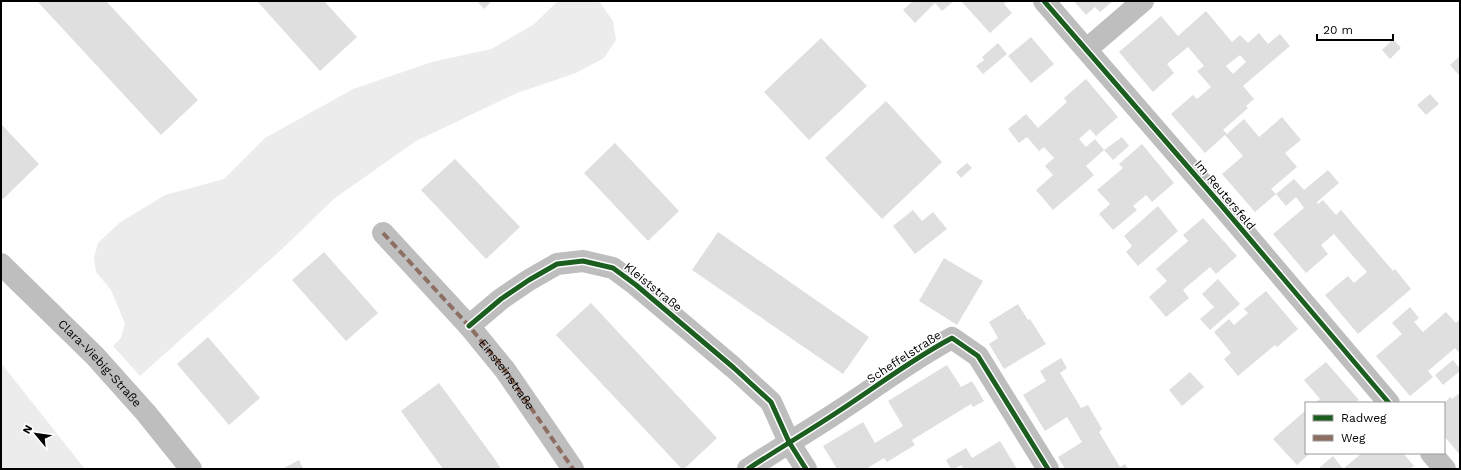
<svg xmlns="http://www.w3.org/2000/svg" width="1461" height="470" font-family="'Work Sans',sans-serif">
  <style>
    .green { fill: #ececec }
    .building { fill: #dfdfdf; fill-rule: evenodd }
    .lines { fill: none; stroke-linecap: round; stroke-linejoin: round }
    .minor { stroke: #bebebe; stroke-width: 22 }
    .quiet { stroke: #8d6e63; stroke-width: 4; stroke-dasharray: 8 4; stroke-linecap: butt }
    .cycleway-casing { stroke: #fff; stroke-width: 8 }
    .cycleway { stroke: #1b5e20; stroke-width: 5 }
    .labels { text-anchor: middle; stroke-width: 3; stroke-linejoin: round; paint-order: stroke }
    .street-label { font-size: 12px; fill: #000; stroke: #fff }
  </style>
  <rect width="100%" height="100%" fill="#fff"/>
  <path class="green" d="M558,1H599L613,21L616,40L604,58L576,73L517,93L416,141L335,198L282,249L140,376L113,346L121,338L125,324L111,290L96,272L94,258L98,243L119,223L165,195L224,179L265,138L353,89L432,62L491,49L533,25Z
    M1,363L85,469H1Z"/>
  <path class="building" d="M37,1H106L198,100L161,135Z
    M257,1H324L357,37L320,71Z
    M477,1H492L484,9Z
    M913,1H954L942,11L935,3L915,23L903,10Z
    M961,1H1007L1004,4L1012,13L990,33Z
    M1074,1H1113L1100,12L1095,7L1086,15Z
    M1206,11L1232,42L1240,35L1248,43L1259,33L1268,44L1280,34L1290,46L1243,86L1254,99L1246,106L1248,108L1223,130L1227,134L1244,119L1259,137L1282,117L1301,140L1285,153L1297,167L1271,189L1276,194L1255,212L1222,174L1243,156L1225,135L1205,153L1171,114L1193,95L1197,99L1211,87L1197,71L1204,66L1188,47L1167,64L1174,73L1153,92L1119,52L1161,16L1178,36ZM1240,55L1246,62L1233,74L1226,66Z
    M1031,37L1054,64L1031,83L1008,56Z
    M821,38L867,86L809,140L764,92Z
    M1393,39L1401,48L1390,59L1382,50Z
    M998,43L1007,54L983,74L976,66L984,60L982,57Z
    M1460,56V75H1459L1450,65Z
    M1086,79L1118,117L1096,136L1090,129L1079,139L1086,147L1095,139L1104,150L1122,137L1129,146L1113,160L1104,150L1086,166L1094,175L1053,210L1036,190L1053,175L1045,166L1054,158L1044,147L1039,151L1027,137L1019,143L1008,129L1026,114L1038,128L1067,102L1064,98Z
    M1430,94L1439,104L1426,115L1417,105Z
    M886,101L942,162L882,219L825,158Z
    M1,124L39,164L3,199L1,197Z
    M615,143L679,211L648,241L584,173Z
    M1142,144L1174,183L1152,202L1146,195L1133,206L1137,210L1113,230L1099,214L1110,204L1097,190L1123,168L1119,164Z
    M455,159L520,227L486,259L421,190Z
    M967,163L972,168L961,178L956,172Z
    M1328,170L1339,183L1317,202L1318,204L1323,200L1336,215L1341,210L1393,271L1395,269L1411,289L1358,334L1325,295L1348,276L1354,283L1367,272L1352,255L1334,234L1321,245L1328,254L1306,273L1273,234L1304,208L1296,197L1286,206L1276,194L1294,179L1304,190Z
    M1158,206L1178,231L1138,266L1126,252L1132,246L1124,236Z
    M913,210L922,221L933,212L947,229L915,254L893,226Z
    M1203,218L1237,256L1216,274L1210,267L1183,290L1189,298L1166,317L1149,297L1167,281L1156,269L1188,241L1183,235Z
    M718,232L869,337L843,374L692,270Z
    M324,252L378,313L346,341L292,280Z
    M944,258L983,281L957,325L919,301Z
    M1218,279L1240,304L1210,330L1200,319L1214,307L1202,294Z
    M1266,291L1298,329L1277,347L1275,345L1238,376L1224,359L1231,353L1214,332L1229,319L1234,325L1248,313L1244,309Z
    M591,303L717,438L684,469H682L556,335Z
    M1018,304L1028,320L1030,319L1046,344L1004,369L989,344L998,338L989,322Z
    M1410,307L1419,318L1414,322L1423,332L1446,312L1456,323L1460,319V352L1459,353L1455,348L1428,371L1433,377L1410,396L1376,356L1402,334L1392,323Z
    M208,337L260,398L229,425L177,364Z
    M1061,358L1067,368L1060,373L1081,408L1088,405L1102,429L1099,432L1120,467L1125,464L1128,469H1065L1058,457L1082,442L1067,417L1045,431L1023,395L1046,381L1040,371Z
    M1453,360L1460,369V371L1443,385L1435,375Z
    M1326,362L1359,400L1355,403H1315L1320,399L1304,380Z
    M947,365L961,387L972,381L984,401L973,407L971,404L912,440L915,445L887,462L884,458L866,469H837L823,446L863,422L875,443L903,426L888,401Z
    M1190,372L1204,387L1182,406L1169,390Z
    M439,383L494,458L501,469H443L401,411Z
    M1460,393V455L1444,436V403L1450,397L1452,399Z
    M1306,410V453H1310L1297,465L1273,439Z
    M1000,441L1017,469H964L961,465L954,469H951L946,460L966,448L972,458Z
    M1362,453H1403L1414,466L1410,469H1318L1333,456L1343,469Z
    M299,460L303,469H282Z"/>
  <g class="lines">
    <g class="minor">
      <path d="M1044,1L1221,205L1389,403"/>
      <path d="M1087,49L1143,1"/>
      <path id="s1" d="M383,233L469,326L505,370L573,469"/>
      <path id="s2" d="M1,264L95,356L146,413L191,469"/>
      <path d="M469,326L501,299L529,280L557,264L583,261L613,268L636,285L734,368L771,402L789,442L806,469"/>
      <path d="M1431,453L1445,469"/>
      <path d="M748,469C778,449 809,431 839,411C876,387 912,359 952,338L978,356L1048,469"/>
    </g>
    <path class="quiet" d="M383,233L469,326L505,370L573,469"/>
    <g class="cycleway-casing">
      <path id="cycleway" d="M1044,1L1221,205L1389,403
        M469,326L501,299L529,280L557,264L583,261L613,268L636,285L734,368L771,402L789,442L806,469
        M748,469C778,449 809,431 839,411C876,387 912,359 952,338L978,356L1048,469"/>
    </g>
    <use href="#cycleway" class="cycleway"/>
  </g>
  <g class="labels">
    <g class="street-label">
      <text transform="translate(1225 195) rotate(50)" y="4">Im Reutersfeld</text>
      <text transform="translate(653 287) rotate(39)" y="4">Kleiststraße</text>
      <text transform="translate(904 357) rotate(-33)" y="4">Scheffelstraße</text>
      <text dy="4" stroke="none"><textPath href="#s2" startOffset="140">Clara-Viebig-Straße</textPath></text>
      <text dy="4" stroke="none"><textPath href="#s1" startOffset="188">Einsteinstraße</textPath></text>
    </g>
  </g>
  <rect width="1461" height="470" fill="none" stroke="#000000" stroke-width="4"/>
  <rect x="1305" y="402" width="140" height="52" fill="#ffffff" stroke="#999999"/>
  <rect x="1313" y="415" width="20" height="6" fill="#1b5e20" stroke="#999999"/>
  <text x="1341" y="422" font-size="12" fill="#000000">Radweg</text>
  <rect x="1313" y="435" width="20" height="6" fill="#8d6e63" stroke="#999999"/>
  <text x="1341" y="442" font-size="12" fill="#000000">Weg</text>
  <g transform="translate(36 434) rotate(299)" stroke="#ffffff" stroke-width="3" paint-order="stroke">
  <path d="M0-3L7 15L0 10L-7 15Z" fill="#000000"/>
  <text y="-6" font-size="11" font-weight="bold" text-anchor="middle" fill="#000000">N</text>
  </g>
  <path d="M1317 34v6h76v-6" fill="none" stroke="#000000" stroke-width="2"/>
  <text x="1323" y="34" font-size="12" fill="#000000" stroke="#ffffff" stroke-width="3" paint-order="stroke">20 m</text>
</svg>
